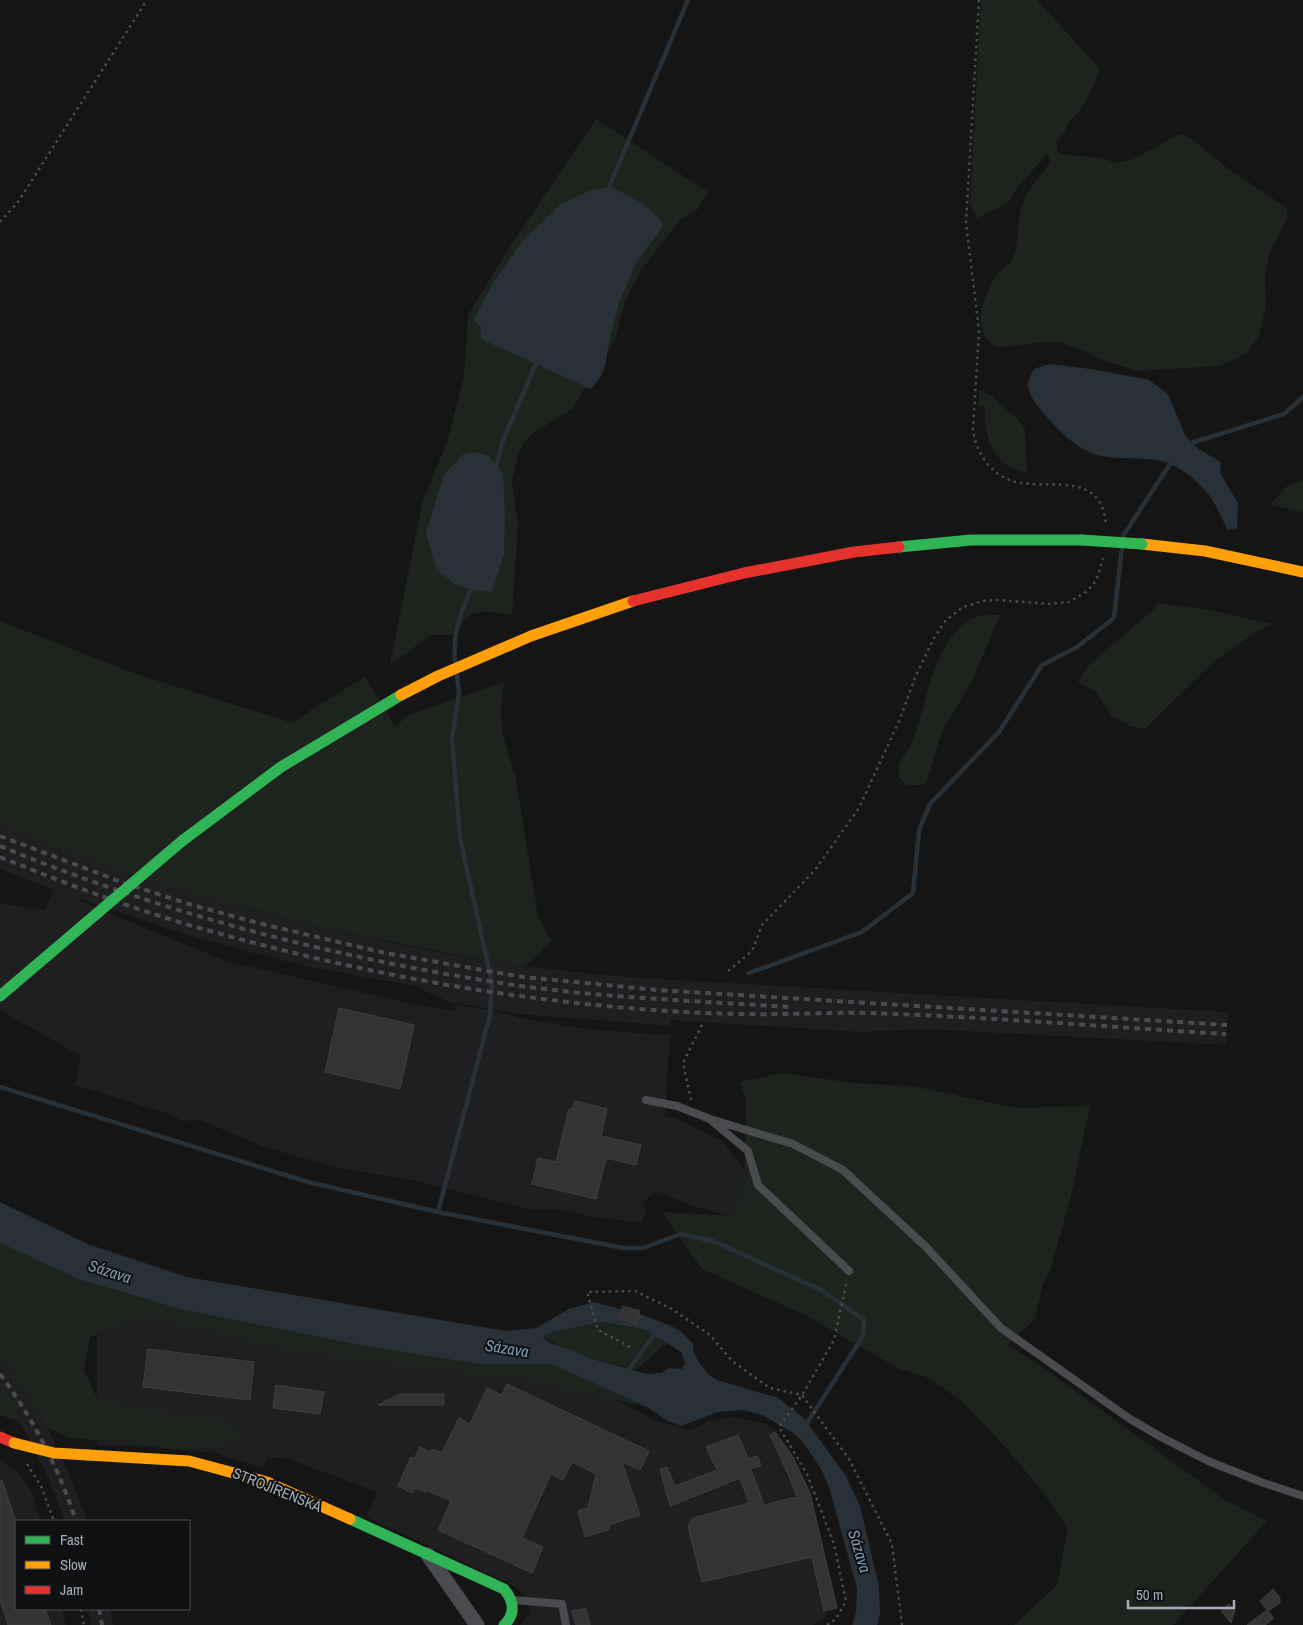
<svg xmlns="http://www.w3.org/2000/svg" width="1303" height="1625" font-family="'Archivo Narrow',sans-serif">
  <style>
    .built { fill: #1f1f21 }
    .green { fill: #1d241e }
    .water { fill: #283137; fill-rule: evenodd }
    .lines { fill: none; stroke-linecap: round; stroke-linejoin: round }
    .stream { stroke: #283137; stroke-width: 4.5 }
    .building { fill: #333334; stroke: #3d3f41 }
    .path { stroke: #4b4c50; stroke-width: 2.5; stroke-dasharray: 2.5 4; stroke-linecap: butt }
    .lane { stroke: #494b4e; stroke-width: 8 }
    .street { stroke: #494b4e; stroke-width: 15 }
    .fast { stroke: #30b455; stroke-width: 11 }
    .slow { stroke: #ff9f0a; stroke-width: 11 }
    .jam { stroke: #e5322d; stroke-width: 11 }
    .rail { stroke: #494b4e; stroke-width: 4; stroke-dasharray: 6 5; stroke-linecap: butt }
    .fast-bridge { stroke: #30b455; stroke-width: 11 }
    .slow-bridge { stroke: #ff9f0a; stroke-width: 11 }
    .labels { text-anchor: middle; stroke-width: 4; stroke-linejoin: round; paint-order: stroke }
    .street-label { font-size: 15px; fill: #a6acb7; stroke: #0f1011 }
    .water-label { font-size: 16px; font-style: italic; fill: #7c9cb3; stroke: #0f1011 }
  </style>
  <rect width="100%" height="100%" fill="#151515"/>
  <path class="built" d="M0,824L128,872L261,912L388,942L456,955L525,966L603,975L659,979L1228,1012L1226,1045L926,1029L860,1032L671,1020L670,1026L520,1014L449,1002L414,986L310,967L249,952L184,934L72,896L103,911L226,961L400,1001L457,1012L454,1004L498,1012L519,1018L577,1028L660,1035L670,1033L665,1116L678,1119L722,1141L758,1188L734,1217L693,1206L659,1192L652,1194L643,1203L646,1212L642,1223L594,1217L553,1209L531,1210L415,1181L337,1168L265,1147L200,1120L183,1121L169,1114L75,1085L81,1056L0,1010V903L45,910L54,890L0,869Z
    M105,1290L243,1321L601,1392L656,1421L683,1428L688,1431L711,1420L734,1417L768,1424L776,1431L785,1447L788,1446L810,1493L836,1608L825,1611L826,1618L813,1625H520L528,1616L530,1612L529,1604L522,1592L512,1585L366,1517L377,1492L289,1459L268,1457L262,1468L215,1453L139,1446L97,1445V1320Z
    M0,1357L23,1387L47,1427L67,1469L87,1521H65L48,1477L28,1437L0,1392Z
    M0,1460L20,1474L32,1493L40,1521H16V1609H62L66,1625H0Z
    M88,1609H110L113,1625H91Z"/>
  <path class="green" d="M981,0H1037L1100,69L1091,91L1079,112L1069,121L1064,133L1056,142L1058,152L1067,155L1102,158L1116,163L1134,159L1178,135L1184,134L1192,139L1227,168L1286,207L1288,217L1270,252L1265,275L1266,306L1259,336L1248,352L1236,359L1219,366L1138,371L1099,359L1083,350L1059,342L1033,343L998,348C994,345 989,342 986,338C973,317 987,287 1001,270C1004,266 1010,264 1012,260C1019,248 1017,227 1020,214C1023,194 1039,178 1051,162L1047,154L1017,188L1011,199L1000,207L977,218L970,203Z
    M596,119L708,192L697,210L681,219L641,270L625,301L615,340L573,408L532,434L524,442L519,452L512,481L518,526L512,615C492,611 465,606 459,631L451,635H431L390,665L423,500L446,445L464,377L468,315L507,251Z
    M979,390L993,397L1001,406L1017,418L1025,429L1027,473C993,466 984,439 985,407L979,406Z
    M1303,480V512L1270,505L1286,487Z
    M1157,603L1206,609L1272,624L1254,633L1212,663L1145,729L1130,726L1112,716L1095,691L1078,682L1090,664L1154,609Z
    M991,615H1000L971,683L943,729L926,783L920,785H906L899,777L898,764C903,756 911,747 914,738C927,702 935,633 976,617C980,616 986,615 991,615Z
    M0,621L136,674L293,723L317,706L365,677L396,727L406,716L504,682L501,706L502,732L516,779L538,917L552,941L525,966C345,937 167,895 0,824Z
    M782,1073L854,1083L913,1086L1016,1108L1090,1106L1071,1196L1050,1271L1043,1284L1035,1319L1008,1345L1038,1364L1225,1500L1267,1521L1173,1625H1014L1057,1585L1068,1528L1042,1491L1007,1449L963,1402L929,1378L898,1368L807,1316L702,1269L662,1212L734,1216L744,1194L746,1100L740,1082Z
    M0,1243L78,1279L180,1309L365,1346L479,1364H551L647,1407L521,1379L293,1351L152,1317L128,1321L90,1337L84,1370L97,1398L141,1409L229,1421L249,1442L175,1447L69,1438L47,1427L23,1387L0,1357Z
    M603,1322L636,1328L647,1331L666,1343L636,1370L589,1358L543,1338L548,1333Z
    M0,1382L14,1398L18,1421L0,1415Z"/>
  <path class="water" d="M611,187C631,197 650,205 663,224L660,231L637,261L619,303L610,338L605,366L600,378L591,389L481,339V326L473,321L493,283L521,243L561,204L591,190Z
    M1049,364L1091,369L1149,380L1168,394L1185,435L1198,449L1221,462L1220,473L1238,503L1237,528L1228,530C1222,520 1218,509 1212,499C1201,484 1186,470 1168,463C1149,456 1127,460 1107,457C1079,453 1058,431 1041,410C1029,395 1023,387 1034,369Z
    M475,452L489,456L503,474L505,516L504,554L492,592L471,590L455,584L436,569L426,533L444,475L462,455Z
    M0,1202L90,1245L187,1277L506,1331L536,1328L569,1309L593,1302L640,1314L669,1325L682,1332L693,1344L694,1353L701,1365L708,1374L717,1380L778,1398L804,1418L846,1476L860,1506L879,1586L880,1615L877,1625H852L856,1612L857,1588L829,1487L820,1467L801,1440L792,1432L764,1416L744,1410L718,1412L681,1426L668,1421L647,1407L551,1364H479L365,1346L180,1309L78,1279L0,1243ZM603,1322L636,1328L647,1331L681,1352L685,1363L682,1369L669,1368L661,1373L647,1374L589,1358L573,1350L550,1343L543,1338L548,1333Z"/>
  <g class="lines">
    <path class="stream" d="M607,192L688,0
      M1189,446L1194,442L1284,414L1303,397
      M496,468L502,443L538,359
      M1123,536L1172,461
      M455,661C452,631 462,611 473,584
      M749,973L862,932L913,893L919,830L930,804L999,732L1042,665L1077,647L1114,618L1122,548
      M0,1087L308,1182L438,1212L623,1248H643L681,1234L713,1241L821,1290L864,1320L863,1336L805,1426
      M438,1212L490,1015L492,983L460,838L452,738L459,693L457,676
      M626,1373L657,1331"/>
  </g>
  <path class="building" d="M339,1008L414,1025L400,1089L325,1072Z
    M575,1101L607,1109L601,1136L641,1145L636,1165L606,1158L596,1199L532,1184L538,1158L556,1162L569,1109L572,1110Z
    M623,1306L640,1311L637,1324L619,1319Z
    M148,1349L254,1362L250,1400L143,1387Z
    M507,1384L649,1451L640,1470L622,1462L640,1515L609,1525L610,1529L585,1537L578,1511L588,1508L596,1474L572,1462L563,1480L551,1474L522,1538L543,1547L532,1573L438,1530L451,1501L426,1490L425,1492L415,1488L412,1493L398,1486L411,1457L414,1459L420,1447L430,1452L432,1449L442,1453L459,1418L470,1424L487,1388L502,1395Z
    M276,1385L324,1392L320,1414L273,1408Z
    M400,1394H444V1405H378Z
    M775,1432L793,1457L810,1493L837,1608L824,1611L812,1557L702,1582L688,1526L693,1518L749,1503L740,1478L670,1506L660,1469L667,1467L675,1486L717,1470L706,1447L738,1435L748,1459L757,1456L761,1465L751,1469L764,1505L797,1497L791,1481L770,1435Z
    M0,1480H2L16,1522V1609H45L51,1625H8L0,1600Z
    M1273,1589L1280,1598V1603L1268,1611L1274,1618L1265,1625H1247L1267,1610L1260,1601Z
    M1229,1604L1235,1610L1231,1623L1221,1611Z
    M586,1608L590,1625H576L572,1611Z"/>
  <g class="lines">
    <path class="path" d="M979,0L966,222L979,331L973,429C976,455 993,479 1021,483C1056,488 1102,473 1106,525
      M0,222L18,202L147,0
      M728,971L752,951L762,925L815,870L859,808L900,719L916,675L934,638L946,620L963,607L983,601L997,600L1050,604L1069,602L1086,592L1093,585L1098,576L1103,558
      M691,1100L683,1063L704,1021
      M630,1347L598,1330L587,1292L635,1291L672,1309L710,1335L732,1361L770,1388L802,1395L849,1459L892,1544L902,1625
      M27,1464L41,1486L54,1521
      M81,1609L84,1625
      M827,1625L836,1619L846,1601L834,1544L807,1474L779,1427L802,1395L834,1340L847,1280"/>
    <path class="lane" d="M646,1100L677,1106L710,1119L793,1144L843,1170L926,1247L1001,1328L1130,1419L1161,1437L1208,1461L1261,1482L1303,1496
      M712,1121L748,1151L758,1185L849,1271
      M513,1600L562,1604L566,1625"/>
    <path class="street" d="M428,1555L477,1625"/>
    <path class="fast" d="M899,547L971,540H1082
      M182,841L281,767L401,695
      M350,1519L504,1589C514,1601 516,1614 504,1625"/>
    <path class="slow" d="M1142,544L1205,551L1303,572
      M401,695L438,676L531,636L633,601
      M88,1455L189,1461L267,1482L350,1519"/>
    <path class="jam" d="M633,601L744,573L854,552L899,547
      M0,1437L14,1443"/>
    <path class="rail" d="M0,836L124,883L192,905L258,923L385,953L523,977L657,990L1227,1025
      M0,846C167,915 342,960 521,986C610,998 700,1001 789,1007
      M0,857C62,882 125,906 189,925C297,956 408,981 520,996C594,1006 670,1013 744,1014C786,1015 828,1012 870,1013C989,1017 1108,1027 1226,1034
      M0,1374C33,1418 59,1469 76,1521
      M99,1609L102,1625"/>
    <path class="fast-bridge" d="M1082,540L1142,544
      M0,996L182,841"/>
    <path class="slow-bridge" d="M14,1443L54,1453L88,1455"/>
  </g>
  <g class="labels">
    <g class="street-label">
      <text transform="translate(277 1490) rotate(22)" y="5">STROJÍRENSKÁ</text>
    </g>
    <g class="water-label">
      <text transform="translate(110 1271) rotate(18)" y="6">Sázava</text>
      <text transform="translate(507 1348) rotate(9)" y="6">Sázava</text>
      <text transform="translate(860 1551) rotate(73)" y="6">Sázava</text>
    </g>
  </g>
  <rect x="15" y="1520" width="175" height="90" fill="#0f1011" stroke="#4b4e53"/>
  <rect x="25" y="1536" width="25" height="8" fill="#30b455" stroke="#4b4e53"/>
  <text x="60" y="1545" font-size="15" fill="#a6acb7">Fast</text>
  <rect x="25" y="1561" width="25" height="8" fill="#ff9f0a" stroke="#4b4e53"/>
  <text x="60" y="1570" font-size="15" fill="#a6acb7">Slow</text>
  <rect x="25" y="1586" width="25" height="8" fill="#e5322d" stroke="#4b4e53"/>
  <text x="60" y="1595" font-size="15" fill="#a6acb7">Jam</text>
  <path d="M1128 1600v8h106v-8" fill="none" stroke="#a6acb7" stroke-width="2.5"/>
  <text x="1136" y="1600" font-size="15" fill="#a6acb7" stroke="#0f1011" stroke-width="4" paint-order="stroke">50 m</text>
</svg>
